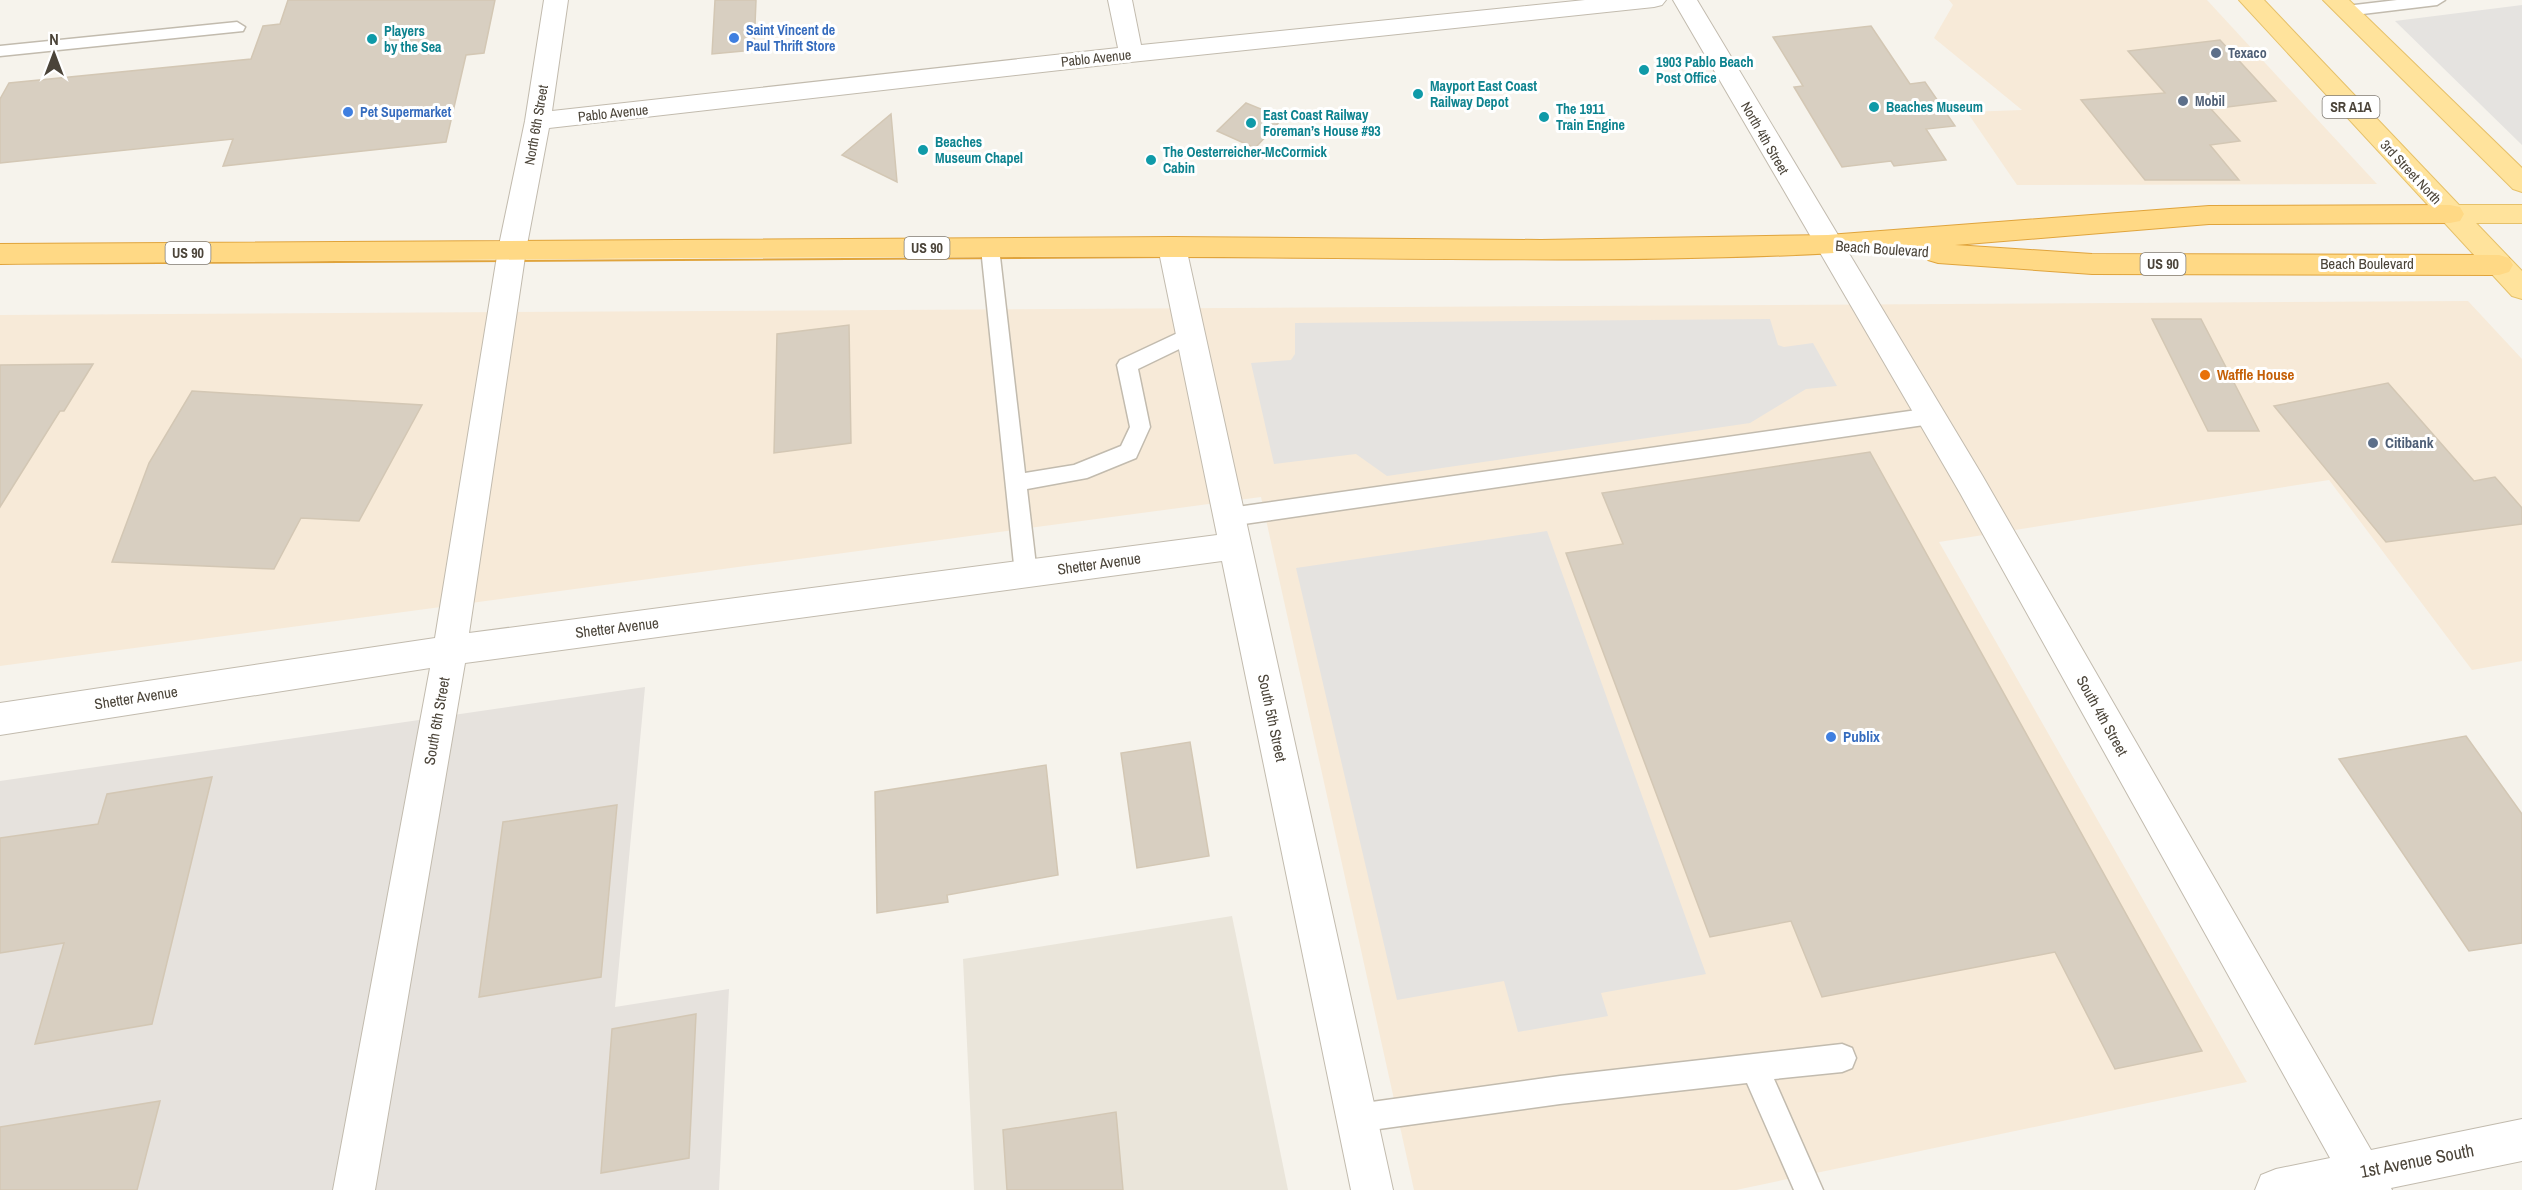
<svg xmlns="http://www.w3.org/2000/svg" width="2522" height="1190" font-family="'Archivo Narrow',sans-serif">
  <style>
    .residential { fill: #eae5da }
    .commercial { fill: #f7ead8 }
    .industrial { fill: #e6e2dd }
    .parking { fill: #e5e3e0 }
    .building { fill: #d8cfc1; stroke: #d3c7b4; stroke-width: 1.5 }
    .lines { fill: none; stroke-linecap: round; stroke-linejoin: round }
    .service-casing { stroke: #c2bbae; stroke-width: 3 }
    .minor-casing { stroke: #c2bbae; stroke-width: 2 }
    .primary-casing { stroke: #e6c16a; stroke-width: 2 }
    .trunk-casing { stroke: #e0a43c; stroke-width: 2 }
    .service { fill: #fff; fill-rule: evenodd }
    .minor { fill: #fff; fill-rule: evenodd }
    .primary { fill: #ffe39c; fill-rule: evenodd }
    .trunk { fill: #ffd985; fill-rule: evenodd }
    .shop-dot { fill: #3f7fe0; stroke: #fff; stroke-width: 2 }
    .culture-dot { fill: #0f9aa8; stroke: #fff; stroke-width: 2 }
    .service-dot { fill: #5c6f8a; stroke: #fff; stroke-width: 2 }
    .food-dot { fill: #e8710a; stroke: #fff; stroke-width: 2 }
    .labels { text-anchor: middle; stroke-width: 6; stroke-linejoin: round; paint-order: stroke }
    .far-shop-label { font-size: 14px; font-weight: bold; fill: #366cbe; stroke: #fff; text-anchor: start }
    .far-culture-label { font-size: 14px; font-weight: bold; fill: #0d838f; stroke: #fff; text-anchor: start }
    .far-service-label { font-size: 14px; font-weight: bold; fill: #4e5e75; stroke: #fff; text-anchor: start }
    .far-street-label { font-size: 14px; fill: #4b4439; stroke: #fff }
    .shield { fill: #fff; stroke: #817c74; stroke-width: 1.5 }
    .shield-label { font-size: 14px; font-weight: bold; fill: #4b4439 }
    .street-label { font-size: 15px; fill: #4b4439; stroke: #fff }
    .food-label { font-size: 15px; font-weight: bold; fill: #c56008; stroke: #fff; text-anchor: start }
    .service-label { font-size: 15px; font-weight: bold; fill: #4e5e75; stroke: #fff; text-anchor: start }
    .shop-label { font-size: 15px; font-weight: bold; fill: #366cbe; stroke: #fff; text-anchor: start }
    .near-street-label { font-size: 18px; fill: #4b4439; stroke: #fff }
  </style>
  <rect width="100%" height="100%" fill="#f6f3ec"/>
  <path class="residential" d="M1232,916L1288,1190H974L963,959Z"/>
  <path class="commercial" d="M1949,0H2207L2377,184L2017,185L1967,112L2022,110L1934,38L1953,5Z
    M2468,301L2522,359V661L2472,670L2329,480L1939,542L2247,1082L1736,1190H1414L1261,497L0,666V315Z"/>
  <path class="industrial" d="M645,687L615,1007L729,989L719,1190H0V781Z"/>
  <path class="parking" d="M2522,5V145L2395,21Z
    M1770,319L1778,345L1784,347L1813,343L1837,386L1806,389L1750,423L1387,476L1356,454L1274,464L1251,363L1291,360L1295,354V323Z
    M1547,531L1706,974L1601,993L1608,1016L1518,1032L1504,981L1397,1000L1296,568Z"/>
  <path class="building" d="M288,0H495L484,53L466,55L446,142L223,166L233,139L0,163V99L9,83L251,59L263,26L280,24Z
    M715,0H756L754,50L712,54Z
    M1871,26L1910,84L1925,82L1955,126L1926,129L1946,160L1894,166L1891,161L1842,167L1794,87L1803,86L1773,37Z
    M2220,40L2276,101L2211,109L2240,141L2210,145L2239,180H2145L2081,100L2165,93L2128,51Z
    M1246,103L1283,118L1255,148L1217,131Z
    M891,114L897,182L842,155Z
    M2152,319H2201L2259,431H2208Z
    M849,325L851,443L774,453L777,334Z
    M93,364L64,411H60L0,507V365Z
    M2388,383L2474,481L2495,477L2522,508V524L2386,542L2274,406Z
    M192,391L422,405L359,521L301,518L274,569L112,562L149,463Z
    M1870,452L2202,1051L2115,1069L2055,952L1822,997L1791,921L1710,937L1566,553L1623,544L1602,493Z
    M2466,736L2522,814V943L2469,951L2339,759Z
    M1190,742L1209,856L1137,868L1121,753Z
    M1046,765L1058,875L947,895L948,902L877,913L875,792Z
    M212,777L152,1024L35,1044L64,943L0,953V838L98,824L107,794Z
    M617,805L601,977L479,997L503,822Z
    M696,1014L689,1158L601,1173L612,1029Z
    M160,1101L137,1190H0V1127Z
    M1116,1112L1123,1190H1007L1003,1130Z"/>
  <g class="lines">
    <g class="service-casing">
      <path id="service" d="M2397,0H2445L2437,5L2346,16L2338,11L2346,6Z
        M237,22L245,27L243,31L0,56V46Z
        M990,241L997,243L999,248L1025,473L1074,465L1121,446L1130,427L1117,365L1120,360L1184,330L1191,328L1198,330L1201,335L1198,340L1138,369L1150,427L1136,458L1087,478L1027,489L1037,574L1034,581L1026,583L1018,581L1015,574L981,248L983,243Z
        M1931,408L1938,410L1941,416L1938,422L1931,424L1230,526L1222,523L1219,517L1222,511L1230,508Z
        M1842,1044L1852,1048L1856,1058L1852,1068L1842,1072L1774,1079L1823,1190H1794L1747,1083L1560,1104L1357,1132L1347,1128L1343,1118L1347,1108L1357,1104L1560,1076Z"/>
    </g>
    <g class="minor-casing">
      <path id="minor" d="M544,0H568L552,111L1118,48L1108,0H1132L1141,45L1585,0H1666L1662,5L1654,7L1131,62L549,128L526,250L469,633L1217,535L1158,247L1162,240L1172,237L1182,240L1186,247L1393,1190H1351L1222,561L465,663L375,1190H333L430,668L0,735V703L435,638L498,250L525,121Z
        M1673,0H1697L1982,475L2371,1150L2522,1119V1161L2391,1188L2392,1190H2255L2261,1175L2276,1169L2330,1158L1960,493Z"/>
    </g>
    <g class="primary-casing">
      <path id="primary" d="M2239,0H2264L2459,205H2522V223H2476L2522,271V299L2512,296Z
        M2323,0H2349L2522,168V192L2513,189Z"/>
    </g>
    <g class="trunk-casing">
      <path id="trunk" d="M2450,205L2460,207L2464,214L2460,221L2450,223L2209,224L1955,245L2092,254L2499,255L2509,258L2513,265L2509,272L2499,275L2092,274L1938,263L1928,260L1924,253L1928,247C1677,267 1424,257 1172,257C782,256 391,261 0,264V244L1172,237L1541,240L1828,235L2209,206Z"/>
    </g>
    <use href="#service" class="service"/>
    <use href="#minor" class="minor"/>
    <use href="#primary" class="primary"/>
    <use href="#trunk" class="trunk"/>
  </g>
  <g class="shop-dot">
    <circle cx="734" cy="38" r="6"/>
    <circle cx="348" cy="112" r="6"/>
    <circle cx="1831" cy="737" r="6"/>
  </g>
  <g class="culture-dot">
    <circle cx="372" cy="39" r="6"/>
    <circle cx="1644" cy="70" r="6"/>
    <circle cx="1418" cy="94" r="6"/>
    <circle cx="1874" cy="107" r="6"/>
    <circle cx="1544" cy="117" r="6"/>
    <circle cx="1251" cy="123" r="6"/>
    <circle cx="923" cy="150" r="6"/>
    <circle cx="1151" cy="160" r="6"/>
  </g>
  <g class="service-dot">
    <circle cx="2216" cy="53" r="6"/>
    <circle cx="2183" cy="101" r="6"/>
    <circle cx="2373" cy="443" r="6"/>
  </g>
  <circle class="food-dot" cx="2205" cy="375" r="6"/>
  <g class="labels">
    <g class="far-shop-label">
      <text x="746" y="35">Saint Vincent de<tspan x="746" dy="16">Paul Thrift Store</tspan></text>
      <text x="360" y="117">Pet Supermarket</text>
    </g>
    <g class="far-culture-label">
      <text x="384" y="36">Players<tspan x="384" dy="16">by the Sea</tspan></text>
      <text x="1656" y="67">1903 Pablo Beach<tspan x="1656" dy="16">Post Office</tspan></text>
      <text x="1430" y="91">Mayport East Coast<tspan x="1430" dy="16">Railway Depot</tspan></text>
      <text x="1886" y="112">Beaches Museum</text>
      <text x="1556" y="114">The 1911<tspan x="1556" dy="16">Train Engine</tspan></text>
      <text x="1263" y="120">East Coast Railway<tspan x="1263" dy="16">Foreman’s House #93</tspan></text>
      <text x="935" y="147">Beaches<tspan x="935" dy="16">Museum Chapel</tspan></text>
      <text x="1163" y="157">The Oesterreicher-McCormick<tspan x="1163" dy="16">Cabin</tspan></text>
    </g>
    <g class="far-service-label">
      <text x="2228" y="58">Texaco</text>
      <text x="2195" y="106">Mobil</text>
    </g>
    <g class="far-street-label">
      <text transform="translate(1096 58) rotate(-6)" y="5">Pablo Avenue</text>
      <text transform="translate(613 113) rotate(-6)" y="5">Pablo Avenue</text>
      <text transform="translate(536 125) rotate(-80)" y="5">North 6th Street</text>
      <text transform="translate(1765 138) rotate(60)" y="5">North 4th Street</text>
      <text transform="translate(2411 172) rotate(47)" y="5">3rd Street North</text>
    </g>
    <g class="shield">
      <rect x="2322.5" y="96" width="57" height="22" rx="4.5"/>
      <rect x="904.5" y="237" width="45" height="22" rx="4.5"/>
      <rect x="165.5" y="242" width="45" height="22" rx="4.5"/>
      <rect x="2140.5" y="253" width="45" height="22" rx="4.5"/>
    </g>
    <g class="shield-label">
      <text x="2351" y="112">SR A1A</text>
      <text x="927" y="253">US 90</text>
      <text x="188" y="258">US 90</text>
      <text x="2163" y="269">US 90</text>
    </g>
    <g class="street-label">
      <text transform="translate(1882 249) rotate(4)" y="5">Beach Boulevard</text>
      <text x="2367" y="269">Beach Boulevard</text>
      <text transform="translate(1099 564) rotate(-8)" y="5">Shetter Avenue</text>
      <text transform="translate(617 628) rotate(-7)" y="5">Shetter Avenue</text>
      <text transform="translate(136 698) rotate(-9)" y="5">Shetter Avenue</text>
      <text transform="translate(2102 716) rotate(61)" y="5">South 4th Street</text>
      <text transform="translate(1272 718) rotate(78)" y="5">South 5th Street</text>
      <text transform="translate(437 721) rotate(-80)" y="5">South 6th Street</text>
    </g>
    <g class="food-label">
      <text x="2217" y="380">Waffle House</text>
    </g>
    <g class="service-label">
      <text x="2385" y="448">Citibank</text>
    </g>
    <g class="shop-label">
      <text x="1843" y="742">Publix</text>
    </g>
    <g class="near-street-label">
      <text transform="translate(2417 1161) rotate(-11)" y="6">1st Avenue South</text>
    </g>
  </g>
  <g transform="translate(54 54)" stroke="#ffffff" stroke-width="4.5" paint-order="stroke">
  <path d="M0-4.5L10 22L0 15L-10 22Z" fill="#4b4439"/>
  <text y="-9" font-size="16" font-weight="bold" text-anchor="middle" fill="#4b4439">N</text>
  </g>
</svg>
